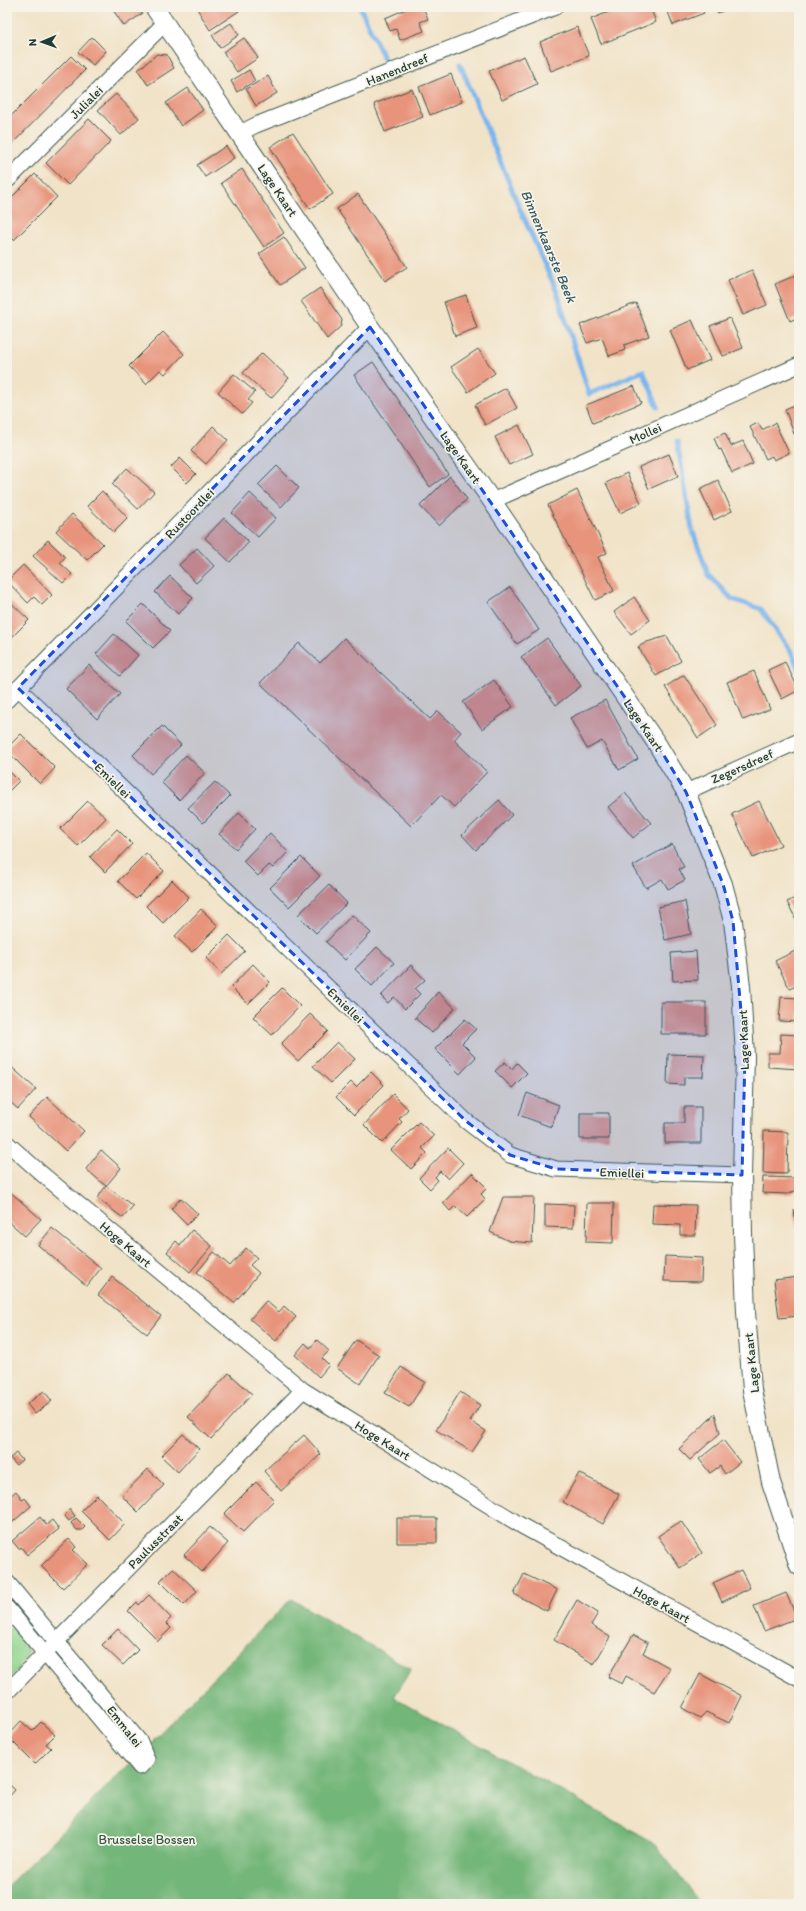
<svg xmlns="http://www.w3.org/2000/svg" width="806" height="1911" font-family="Itim,sans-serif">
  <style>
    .green { fill: #8fd58e; stroke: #578961 }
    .forest { fill: #73b679; stroke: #497a56 }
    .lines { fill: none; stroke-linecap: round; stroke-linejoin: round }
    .stream { stroke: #7cb6ed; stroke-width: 5 }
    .building { fill: #e8947d }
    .minor-casing { stroke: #3e564a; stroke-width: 17 }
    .tertiary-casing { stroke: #3e564a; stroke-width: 20 }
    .minor { stroke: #fff; stroke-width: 15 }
    .tertiary { stroke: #fff; stroke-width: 18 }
    .marked { fill: #1d4ed8; fill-opacity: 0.2; stroke: #1d4ed8; stroke-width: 3; stroke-dasharray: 8 5; stroke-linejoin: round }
    .labels { text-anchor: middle; stroke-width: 3.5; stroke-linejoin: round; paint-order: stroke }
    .street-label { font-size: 13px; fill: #1f3d34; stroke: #f7f3e8 }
    .park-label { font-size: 13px; fill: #355b46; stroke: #f7f3e8 }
    .water-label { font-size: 14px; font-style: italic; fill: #365b62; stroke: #f7f3e8 }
  </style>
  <rect width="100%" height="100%" fill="#f7f3e8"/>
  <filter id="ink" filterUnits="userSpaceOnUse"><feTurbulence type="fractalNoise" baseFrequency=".025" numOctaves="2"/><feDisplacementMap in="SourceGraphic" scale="8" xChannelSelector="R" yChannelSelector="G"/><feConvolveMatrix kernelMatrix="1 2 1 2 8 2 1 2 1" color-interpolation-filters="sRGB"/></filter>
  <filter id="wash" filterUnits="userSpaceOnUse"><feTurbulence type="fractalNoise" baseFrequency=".012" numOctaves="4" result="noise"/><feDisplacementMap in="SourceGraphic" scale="16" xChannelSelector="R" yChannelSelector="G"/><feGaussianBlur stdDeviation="0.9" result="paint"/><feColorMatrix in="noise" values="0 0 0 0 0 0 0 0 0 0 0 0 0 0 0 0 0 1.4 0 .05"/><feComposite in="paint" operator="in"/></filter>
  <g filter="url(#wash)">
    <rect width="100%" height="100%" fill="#f1e3c8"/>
    <path class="green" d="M15,1625C34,1653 30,1657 7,1680L10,1655L7,1631Z"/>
    <path class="forest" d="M291,1599L411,1669L394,1697L655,1844L693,1894L698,1904H7V1886L118,1775L155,1741L154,1739Z"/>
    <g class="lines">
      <path class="stream" d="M360,7L384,59
        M460,64L520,209L557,292L589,394L643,371L658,407
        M677,441L692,529L708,574L732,599L761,609L792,653L799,670"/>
    </g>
    <g id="blocks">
      <path class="building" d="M111,7H139L143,13L124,26Z
        M196,7H236L239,11L210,30Z
        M411,7H423L428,19L420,22L424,31L400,40L396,29L390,31L385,18Z
        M621,7H650L656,22L601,44L591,19Z
        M666,7H701L704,13L673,25Z
        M716,7H733L718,13Z
        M231,23L239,35L220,48L212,35Z
        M577,27L589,56L551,71L540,42Z
        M92,37L106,51L93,65L78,52Z
        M244,38L258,58L237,72L223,52Z
        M157,54L167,55L174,68L148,85L138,70Z
        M71,56L85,70L7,149V120Z
        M524,56L537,84L502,100L489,71Z
        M249,70L255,81L237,92L231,81Z
        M451,74L462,102L430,115L419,87Z
        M268,76L277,93L256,106L246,89Z
        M188,88L203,110L181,126L166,103Z
        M412,89L423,117L385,132L374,104Z
        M116,94L139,118L121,135L98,110Z
        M89,119L111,141L68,185L46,163Z
        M293,132L333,194L310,209L270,147Z
        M226,146L234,158L205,177L197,165Z
        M242,169L284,233L264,247L221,183Z
        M35,174L57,197L14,240L7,233V202Z
        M358,194L407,267L385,281L337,209Z
        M284,237L305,268L280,285L259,254Z
        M752,270L767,305L743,315L728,280Z
        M799,274V317L790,321L775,284Z
        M320,288L342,320L341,326L327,339L301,301Z
        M466,295L477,328L455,336L444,302Z
        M636,303L649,336L624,345L625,350L609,356L602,338L587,343L580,325Z
        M730,318L743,348L723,356L710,326Z
        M692,320L710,360L687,370L670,330Z
        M163,332L184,354L165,374L160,370L146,384L129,366Z
        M478,349L495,373L468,392L451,367Z
        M262,353L289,378L271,398L243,373Z
        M373,362L448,474L430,487L354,375Z
        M234,374L255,392L248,400L252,403L242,414L218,392Z
        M634,386L641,403L593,423L586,405Z
        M506,388L517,408L485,425L475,405Z
        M799,403V432L794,434L785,409Z
        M758,423L762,430L775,423L789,453L774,460L772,456L766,459L750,427Z
        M519,425L533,454L509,465L495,437Z
        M213,426L228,440L206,464L191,451Z
        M725,433L731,446L743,441L753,464L732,473L721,449L719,450L714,438Z
        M669,454L678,476L649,489L639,467Z
        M180,458L196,474L187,483L171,467Z
        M277,466L299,488L281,507L258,485Z
        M127,468L154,492L138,509L112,484Z
        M627,473L641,503L620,513L606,483Z
        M450,476L467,499L439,526L420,506Z
        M718,480L732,511L714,520L700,489Z
        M577,490L607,553L598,557L614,591L595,600L548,505Z
        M102,491L128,518L114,532L87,506Z
        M250,493L276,518L258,537L232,513Z
        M72,514L103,544L87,560L56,531Z
        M224,518L249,542L230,562L205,538Z
        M48,540L65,557L60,563L72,574L63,583L33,556Z
        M197,548L214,566L196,583L179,565Z
        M23,565L52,595L42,605L34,597L28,603L7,581Z
        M170,576L193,598L178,614L155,592Z
        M510,587L539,630L517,644L488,602Z
        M634,597L650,620L631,634L614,612Z
        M7,599L29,620L7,642Z
        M143,604L170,631L153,648L126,621Z
        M114,634L138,655L120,676L96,654Z
        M667,636L681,661L656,676L638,647L647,642Z
        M344,638L430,719L438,711L461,732L454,740L487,772L454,807L441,795L411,826L260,683L299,643L320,663Z
        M547,638L581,686L556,705L521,657Z
        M785,662L799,690L782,699L768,670Z
        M89,665L120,694L97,719L66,689Z
        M754,671L770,709L743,720L727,682Z
        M684,675L717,725L698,738L665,687Z
        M494,680L513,707L482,729L463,702Z
        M605,700L638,759L619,770L602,741L587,749L570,718Z
        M162,726L181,745L151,774L133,755Z
        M21,734L55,768L40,784L7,751V748Z
        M186,755L205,773L179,800L161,782Z
        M7,769L19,781L7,793Z
        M215,782L230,796L203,823L188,808Z
        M625,793L651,823L633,838L608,807Z
        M499,800L512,815L476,850L462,835Z
        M88,801L106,818L78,846L60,829Z
        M759,801L781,845L753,858L732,814Z
        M239,813L255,829L236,849L219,834Z
        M117,829L132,844L105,872L90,857Z
        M270,833L288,852L273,868L269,865L258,876L243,861Z
        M672,844L684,867L679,869L685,880L668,889L662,879L646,888L633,866Z
        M146,853L164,871L136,899L118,881Z
        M301,857L320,876L289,907L270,888Z
        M172,880L189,897L163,923L146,906Z
        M329,885L347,903L316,933L298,915Z
        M799,896V923H798L787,902Z
        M685,901L691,934L665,940L658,907Z
        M201,909L218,926L192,952L175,936Z
        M352,915L371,933L345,960L326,942Z
        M229,935L245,951L221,974L206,958Z
        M377,947L394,963L372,986L355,969Z
        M799,949V984L790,989L775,961Z
        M696,951L698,980L673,981L671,953Z
        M253,964L270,982L248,1004L231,987Z
        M411,965L425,980L415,989L420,994L405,1009L394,997L388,1003L381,996Z
        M282,988L300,1006L272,1035L253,1017Z
        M438,992L455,1008L432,1033L415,1018Z
        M781,997L799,998V1022L779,1021Z
        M661,1002H706V1034H661Z
        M310,1014L328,1031L298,1061L281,1044Z
        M465,1019L476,1029L462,1043L476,1057L460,1074L435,1049Z
        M781,1034L799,1035V1069L768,1067V1053H780Z
        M337,1042L355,1059L331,1083L313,1066Z
        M668,1054L704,1055L703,1077H684V1085L667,1084Z
        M505,1062L512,1069L517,1063L527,1073L512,1088L495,1071Z
        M7,1063L36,1089L18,1109L7,1099Z
        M371,1072L384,1085L354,1115L336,1097L351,1082L356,1087Z
        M527,1093L559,1105L551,1127L519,1115Z
        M393,1094L408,1109L399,1119L402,1122L382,1143L364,1125Z
        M47,1097L84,1131L66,1151L29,1117Z
        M684,1107H701V1143H665V1123H684Z
        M580,1113H609V1139H580Z
        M419,1122L434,1136L422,1148L427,1153L411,1169L391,1150Z
        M764,1131L788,1132L787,1174L763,1173Z
        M448,1148L463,1163L448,1179L440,1171L435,1177L438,1180L430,1189L419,1178Z
        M101,1150L121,1168L106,1186L86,1169Z
        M472,1173L487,1188L481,1194L485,1199L467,1217L455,1206L450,1211L443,1203Z
        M763,1177L799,1178V1189L788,1194L762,1193Z
        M106,1186L133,1206L123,1218L97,1198Z
        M7,1189L41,1219L25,1236L7,1220Z
        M503,1197H534L532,1243L509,1241L490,1232Z
        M181,1198L198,1214L187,1225L171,1209Z
        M587,1203H614L613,1243L586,1242Z
        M545,1204L574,1205L573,1228L545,1227Z
        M653,1204L696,1205L695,1235H680V1225L652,1224Z
        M794,1210H799V1236L798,1237Z
        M52,1228L101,1268L87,1286L38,1245Z
        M192,1230L212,1246L190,1272L167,1252L176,1241L180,1245Z
        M246,1248L257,1258L250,1265L259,1273L234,1303L197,1272L214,1252L230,1266Z
        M665,1256L702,1258L701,1282L664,1281Z
        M112,1277L161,1316L147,1334L98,1295Z
        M799,1277V1316L779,1318L774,1280Z
        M266,1301L279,1312L284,1306L296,1317L276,1341L250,1319Z
        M317,1340L329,1351L322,1358L329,1365L319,1377L295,1355L305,1343L310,1348Z
        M356,1340L379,1355L360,1384L337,1368Z
        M401,1367L425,1382L409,1407L385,1393Z
        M229,1373L252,1394L211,1439L188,1417Z
        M44,1391L52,1401L35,1414L27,1404Z
        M460,1392L480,1405L470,1421L486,1431L472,1452L436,1430Z
        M715,1414L720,1433L690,1460L679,1449Z
        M183,1434L199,1449L178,1472L161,1456Z
        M304,1435L321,1454L281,1491L264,1471Z
        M723,1440L740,1462L725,1474L720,1466L710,1473L699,1459Z
        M16,1453L22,1460L16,1465L10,1458Z
        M148,1469L164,1485L138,1512L122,1496Z
        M579,1473L619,1494L603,1524L563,1502Z
        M256,1482L274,1500L243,1532L224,1514Z
        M16,1491L23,1500L25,1498L31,1506L7,1527V1499Z
        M97,1495L125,1524L110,1540L81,1511Z
        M70,1509L75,1516L69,1521L64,1515Z
        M40,1517L46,1525L52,1520L59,1529L27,1555L21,1547L19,1549L12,1541Z
        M76,1518L85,1527L82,1530H77L71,1523Z
        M397,1518H437V1543H397Z
        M681,1521L702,1553L680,1568L658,1536Z
        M210,1527L228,1543L202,1572L184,1555Z
        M69,1539L76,1547L73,1550L88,1564L63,1588L41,1566Z
        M173,1568L197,1591L184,1605L160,1581Z
        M741,1570L750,1588L722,1602L713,1583Z
        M524,1574L557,1590L547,1611L514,1594Z
        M786,1593L797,1618L764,1631L754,1606Z
        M149,1595L171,1618L166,1623L171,1628L158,1641L128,1611L137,1602L139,1605Z
        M577,1600L598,1613L591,1625L610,1637L594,1664L554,1640Z
        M118,1629L138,1650L123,1665L102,1645Z
        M633,1635L648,1643L643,1653L670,1668L654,1692L626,1676L622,1684L608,1677Z
        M700,1674L742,1696L729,1723L706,1712L700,1718L682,1708Z
        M21,1721L32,1731L41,1722L55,1735L46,1744L51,1748L35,1764L7,1736Z
        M7,1782L15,1790L7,1799Z"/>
    </g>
  </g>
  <g filter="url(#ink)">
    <use href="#blocks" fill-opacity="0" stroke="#3e564a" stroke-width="1"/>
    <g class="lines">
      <g class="minor-casing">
        <path id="minor" d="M240,133L256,125L555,7
          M7,181L164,24
          M492,501L799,365
          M18,688L466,1121L510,1155L556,1169L742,1175
          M7,700L370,327
          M686,792L799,741
          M7,1143L42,1174L303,1390L522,1526L799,1679
          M7,1582L140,1742L147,1759L140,1767L7,1608
          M7,1692L303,1390"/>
      </g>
      <g class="tertiary-casing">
        <path id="tertiary" d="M154,7L370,327L492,501L657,744L686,792L723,884L733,921L741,986L745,1056L742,1175L743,1234L746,1312L752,1390L771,1482L799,1566"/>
      </g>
      <use href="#minor" class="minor"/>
      <use href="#tertiary" class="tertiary"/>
    </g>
  </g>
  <path class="marked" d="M370,327L657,744L686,792L723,884L733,921L745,1056L742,1175L556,1169L510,1155L466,1121L18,688Z"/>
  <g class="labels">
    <g class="street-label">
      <text transform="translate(397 69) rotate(-22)" y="5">Hanendreef</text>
      <text transform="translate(86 102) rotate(-45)" y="5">Julialei</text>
      <text transform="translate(278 190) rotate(56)" y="5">Lage Kaart</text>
      <text transform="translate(645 433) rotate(-24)" y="5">Mollei</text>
      <text transform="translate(461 457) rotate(55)" y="5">Lage Kaart</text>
      <text transform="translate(189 513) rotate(-46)" y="5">Rustoordlei</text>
      <text transform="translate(644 725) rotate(56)" y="5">Lage Kaart</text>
      <text transform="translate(742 766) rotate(-24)" y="5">Zegersdreef</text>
      <text transform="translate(113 780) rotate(44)" y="5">Emiellei</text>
      <text transform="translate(346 1005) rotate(44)" y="5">Emiellei</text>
      <text transform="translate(743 1040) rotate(-92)" y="5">Lage Kaart</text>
      <text transform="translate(622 1172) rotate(2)" y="5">Emiellei</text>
      <text transform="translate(126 1244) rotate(40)" y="5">Hoge Kaart</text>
      <text transform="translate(751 1363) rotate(-96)" y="5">Lage Kaart</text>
      <text transform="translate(383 1440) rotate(32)" y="5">Hoge Kaart</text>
      <text transform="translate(155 1541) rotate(-45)" y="5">Paulusstraat</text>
      <text transform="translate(662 1604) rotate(29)" y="5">Hoge Kaart</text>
      <text transform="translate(125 1726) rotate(52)" y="5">Emmalei</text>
    </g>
    <g class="park-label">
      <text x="147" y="1844">Brusselse Bossen</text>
    </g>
    <g class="water-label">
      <text transform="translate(549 246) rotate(67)" y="5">Binnenkaarste Beek</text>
    </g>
  </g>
  <rect width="806" height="1911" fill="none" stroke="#f7f3e8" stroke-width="24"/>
  <g transform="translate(42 42) rotate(268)" stroke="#f7f3e8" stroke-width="3" paint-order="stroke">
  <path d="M0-3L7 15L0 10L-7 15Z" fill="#1f3d34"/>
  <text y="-6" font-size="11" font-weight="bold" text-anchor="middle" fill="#1f3d34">N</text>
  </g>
</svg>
